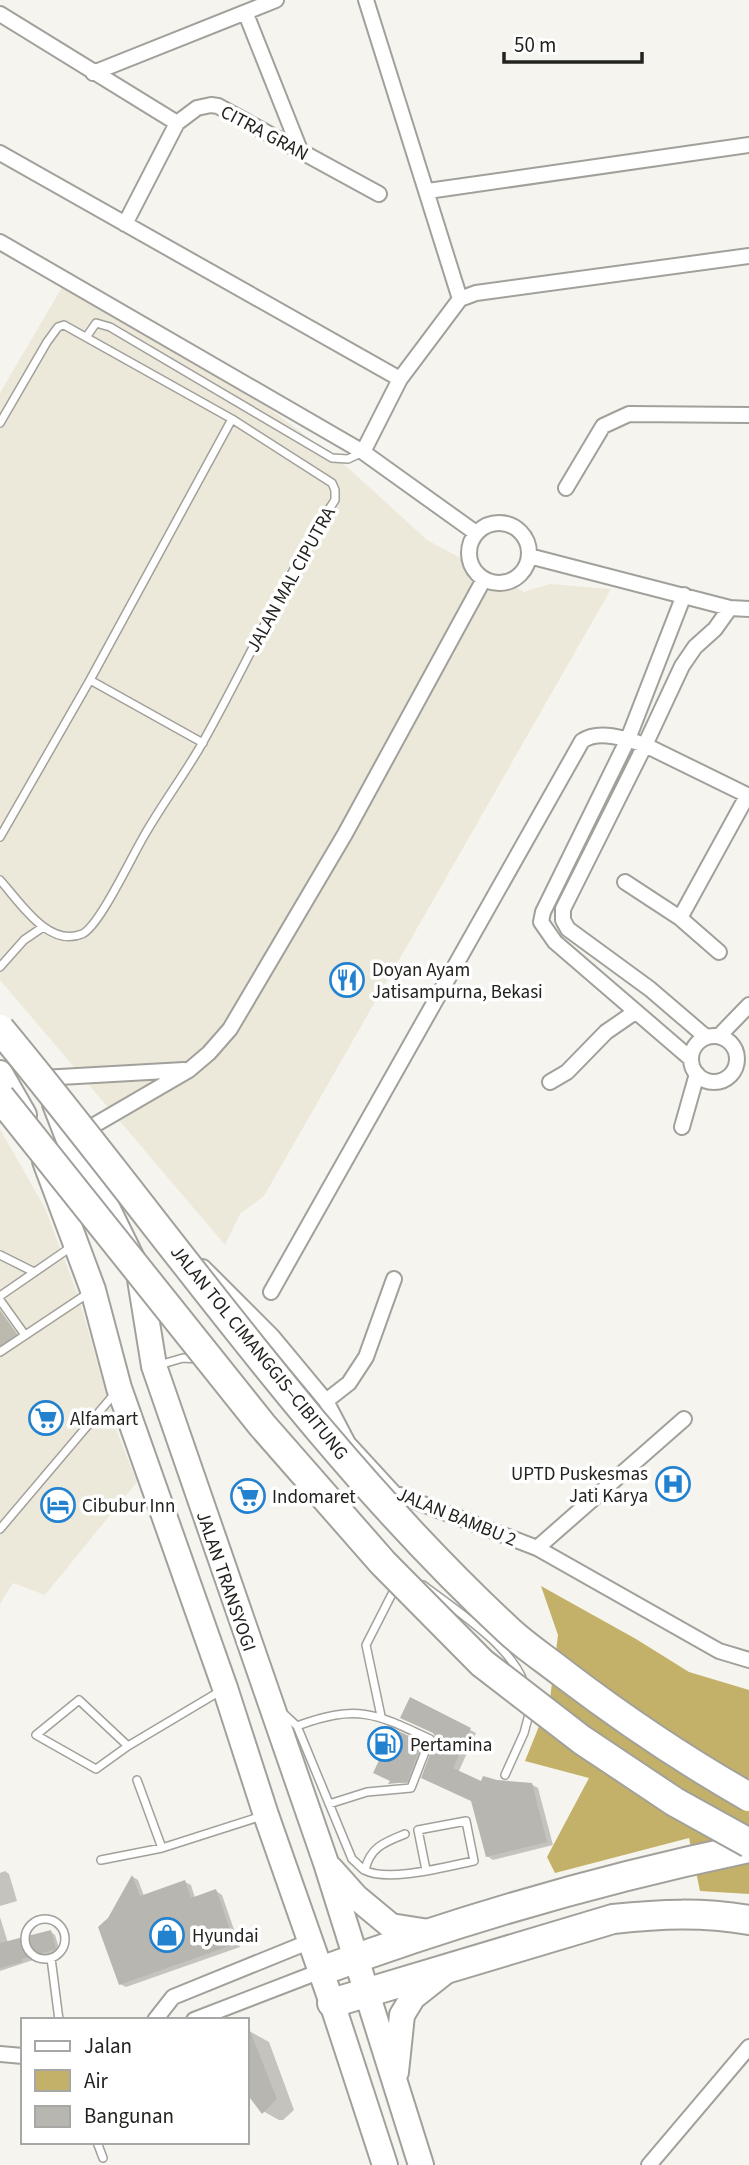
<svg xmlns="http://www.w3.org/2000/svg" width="749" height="2165" font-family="'Source Sans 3',sans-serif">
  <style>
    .built { fill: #ece9db }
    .water { fill: #c3b169 }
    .shadow { fill: #0003 }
    .building { fill: #b8b6b0 }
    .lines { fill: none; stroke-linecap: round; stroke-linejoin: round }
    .service-casing { stroke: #a2a09a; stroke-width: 10 }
    .minor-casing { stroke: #a2a09a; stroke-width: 18 }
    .trunk-casing { stroke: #a2a09a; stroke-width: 28 }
    .motorway-casing { stroke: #a2a09a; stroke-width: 32 }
    .service { stroke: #fff; stroke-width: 7 }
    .minor { stroke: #fff; stroke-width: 14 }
    .trunk { stroke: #fff; stroke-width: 24 }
    .motorway { stroke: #fff; stroke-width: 28 }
    .motorway-bridge-casing { stroke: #a2a09a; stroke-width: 32; stroke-linecap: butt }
    .motorway-bridge { stroke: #fff; stroke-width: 28 }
    .labels { text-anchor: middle; stroke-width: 7; stroke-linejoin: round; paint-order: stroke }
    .street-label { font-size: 19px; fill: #22221f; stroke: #fff }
    .poi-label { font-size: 19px; fill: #22221f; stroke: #fff; text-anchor: start }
  </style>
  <rect width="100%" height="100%" fill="#f6f4ee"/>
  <path class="built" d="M65,282L216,369L345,465L427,540L524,592L550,584L611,589L264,1196L240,1214L225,1245L0,980V393Z
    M0,1129L45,1208L78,1295L117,1432L137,1482L45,1595L13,1583L0,1604Z"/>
  <path class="water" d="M541,1586L636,1639L689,1672L749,1690V1894L700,1891L689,1838L555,1873L547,1857L589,1778L525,1761L550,1699L558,1635Z"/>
  <path class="shadow" d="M0,1310L18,1335L0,1347Z
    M411,1699L476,1733L458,1773L482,1784H531L538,1788L553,1845L493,1860L487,1856L473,1801L430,1781L438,1737Z
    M395,1732L424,1745L409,1783H391Z
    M5,1871L9,1874L17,1901L0,1906V1873Z
    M133,1877L138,1880L144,1896L185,1882L191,1885L195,1898L216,1891L222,1895L240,1947L126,1987L120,1984L109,1919Z
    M0,1917L8,1943L51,1932L55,1935L60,1951L0,1971Z
    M251,2032L269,2042L294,2110L283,2120H279L261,2110L251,2097L247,2096V2033Z"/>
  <path class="building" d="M410,1697L471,1728L453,1768L481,1781L483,1776L497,1780L532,1783L547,1842L486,1857L471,1801L421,1778L436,1738L433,1733L400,1718Z
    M394,1729L422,1742L407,1782L388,1784L390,1781L373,1773Z
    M132,1875L140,1896L185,1880L191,1898L216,1889L235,1944L119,1985L98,1927L108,1918Z
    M51,1930L56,1949L22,1959V1962L0,1968V1943Z
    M247,2023L277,2099L262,2114L247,2094Z"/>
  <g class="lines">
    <g class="service-casing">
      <path id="service" d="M87,336L96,323L110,327L332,458L348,459L363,452
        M0,423L47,342L58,327L64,325L232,419
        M90,680L203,743
        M0,837L90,680L232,419L332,483L335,490V500C285,577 248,662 203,742C185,774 162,804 144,836C133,854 99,927 82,934C48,948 20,902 0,880
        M0,967L24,940L43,927
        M0,1255L34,1272
        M0,1296L71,1247
        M0,1300L25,1335
        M0,1352L90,1292
        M159,1365L183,1358L198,1359
        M0,1529L116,1392
        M423,1585C454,1609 511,1645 524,1683
        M284,1714L297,1726L352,1859C356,1862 360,1867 364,1870C389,1883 447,1866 474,1861L466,1821L418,1830L426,1870
        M381,1716L366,1645L396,1586
        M297,1726C357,1704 375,1713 430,1739L411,1788L367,1792L329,1804
        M128,1746L96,1769L36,1735L79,1700L128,1746L222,1690
        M505,1775L524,1733L531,1707
        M137,1780L162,1848
        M101,1860L162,1848L262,1816
        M365,1870C370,1847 385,1842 405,1834
        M25 1939a20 20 0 1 1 40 0a20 20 0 1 1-40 0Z
        M51,1958L59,2020
        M97,2142L103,2158"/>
    </g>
    <g class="minor-casing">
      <path id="minor" d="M366,0L460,299
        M0,14L177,123
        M246,14L300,150
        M93,73L276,0
        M0,153L400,379
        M428,191L749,145
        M125,224L177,123L197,108L211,105L218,106L379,194
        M0,242L363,452
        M566,488L603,426L629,414L749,415
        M469 553a30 30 0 1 1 60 0a30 30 0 1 1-60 0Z
        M476,533L363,452L400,379L460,299L476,293L749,256
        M529,556L730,608L749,609
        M684,595L628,739L543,912L541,922L555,942L691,1059
        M625,882L680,918
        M719,952L680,918L747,796
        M719,1036L749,1005
        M691 1059a23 23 0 1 1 46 0a23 23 0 1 1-46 0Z
        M706,1037L650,989L568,929L563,920V909L645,745L682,666L695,647L715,629L730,608
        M42,1078L184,1070
        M550,1082L567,1072L606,1032L635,1012
        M682,1127L697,1074
        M79,1134L189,1070L209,1053L230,1029L345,834L484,579
        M203,1267L272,1336L326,1401L348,1443L394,1493L537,1548L719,1651L749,1660
        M271,1292L582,741C599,729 627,739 645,745L749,796
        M326,1401L349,1383L366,1357L394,1279
        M537,1548L684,1419
        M155,2020L173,1997L311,1941
        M194,2020L321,1971
        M0,2054L23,2056
        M649,2165L749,2047"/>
    </g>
    <g class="trunk-casing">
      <path id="trunk" d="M0,1073L24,1115
        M55,1104L69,1140L99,1191L139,1273L154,1366L326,1863L421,2165
        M45,1161L93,1290L119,1388L225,1688L266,1815L332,2003L385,2165
        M331,1869L356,1897L391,1926L435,1933
        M396,2072L402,2015L413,1997L446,1971"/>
    </g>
    <g class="motorway-casing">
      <path id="motorway" d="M321,1971C459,1920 605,1878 749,1848
        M332,2003L613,1919C660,1914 702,1912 749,1920"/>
    </g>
    <use href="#service" class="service"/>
    <use href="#minor" class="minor"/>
    <use href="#trunk" class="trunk"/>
    <use href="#motorway" class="motorway"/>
    <g class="motorway-bridge-casing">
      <path id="motorway-bridge" d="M0,1029C167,1230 315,1451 508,1630C525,1646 545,1659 564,1674C623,1719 684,1760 749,1797
        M0,1097L262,1425L383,1563L482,1663L582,1740L675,1802L749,1843"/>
    </g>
    <use href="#motorway-bridge" class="motorway-bridge"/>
  </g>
  <defs>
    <g id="restaurant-ring" transform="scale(1.75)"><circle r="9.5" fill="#fff" stroke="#2382cf" stroke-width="1.5"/><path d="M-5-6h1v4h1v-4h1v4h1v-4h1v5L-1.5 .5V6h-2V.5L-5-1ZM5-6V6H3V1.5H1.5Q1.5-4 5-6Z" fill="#2382cf"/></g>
    <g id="supermarket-ring" transform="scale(1.75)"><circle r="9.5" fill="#fff" stroke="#2382cf" stroke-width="1.5"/><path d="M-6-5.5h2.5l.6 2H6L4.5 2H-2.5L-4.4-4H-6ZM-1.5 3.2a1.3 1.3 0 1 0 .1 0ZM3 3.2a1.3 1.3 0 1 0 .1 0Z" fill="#2382cf"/></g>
    <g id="hospital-ring" transform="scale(1.75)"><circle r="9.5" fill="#fff" stroke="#2382cf" stroke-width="1.5"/><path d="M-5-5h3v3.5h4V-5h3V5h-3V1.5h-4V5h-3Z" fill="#2382cf"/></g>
    <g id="hotel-ring" transform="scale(1.75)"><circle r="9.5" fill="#fff" stroke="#2382cf" stroke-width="1.5"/><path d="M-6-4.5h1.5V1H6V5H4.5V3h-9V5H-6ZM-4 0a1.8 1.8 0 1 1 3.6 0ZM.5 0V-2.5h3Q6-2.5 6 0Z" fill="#2382cf"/></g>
    <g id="fuel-ring" transform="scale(1.75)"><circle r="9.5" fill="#fff" stroke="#2382cf" stroke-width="1.5"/><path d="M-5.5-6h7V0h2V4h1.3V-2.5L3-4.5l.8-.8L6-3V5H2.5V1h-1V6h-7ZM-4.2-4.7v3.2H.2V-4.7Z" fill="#2382cf"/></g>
    <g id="shop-ring" transform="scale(1.75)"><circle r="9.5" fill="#fff" stroke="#2382cf" stroke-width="1.5"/><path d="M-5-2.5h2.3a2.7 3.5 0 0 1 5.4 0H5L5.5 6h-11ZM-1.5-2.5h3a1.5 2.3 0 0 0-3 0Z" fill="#2382cf"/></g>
  </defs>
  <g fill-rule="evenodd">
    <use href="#restaurant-ring" x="347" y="980"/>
    <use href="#supermarket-ring" x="46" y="1418"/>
    <use href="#hospital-ring" x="673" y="1484"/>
    <use href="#supermarket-ring" x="248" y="1496"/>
    <use href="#hotel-ring" x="58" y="1505"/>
    <use href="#fuel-ring" x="385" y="1744"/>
    <use href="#shop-ring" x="167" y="1935"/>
  </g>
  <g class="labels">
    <g class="street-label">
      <text transform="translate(265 132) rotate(28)" y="7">CITRA GRAN</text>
      <text transform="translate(290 579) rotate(-61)" y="7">JALAN MAL CIPUTRA</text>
      <text transform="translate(260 1352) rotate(51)" y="7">JALAN TOL CIMANGGIS–CIBITUNG</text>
      <text transform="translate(457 1516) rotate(22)" y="7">JALAN BAMBU 2</text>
      <text transform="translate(227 1581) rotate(71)" y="7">JALAN TRANSYOGI</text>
    </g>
    <g class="poi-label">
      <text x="372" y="976">Doyan Ayam<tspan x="372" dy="22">Jatisampurna, Bekasi</tspan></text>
      <text x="70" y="1425">Alfamart</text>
      <text x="648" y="1480" text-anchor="end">UPTD Puskesmas<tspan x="648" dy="22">Jati Karya</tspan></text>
      <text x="272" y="1503">Indomaret</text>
      <text x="82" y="1512">Cibubur Inn</text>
      <text x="410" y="1751">Pertamina</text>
      <text x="192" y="1942">Hyundai</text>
    </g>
  </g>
  <rect x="21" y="2018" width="228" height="126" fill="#ffffff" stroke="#a7a7a5" stroke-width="2"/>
  <rect x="35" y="2041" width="35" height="10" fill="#ffffff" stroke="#a7a7a5" stroke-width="2"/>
  <text x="84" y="2053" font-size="21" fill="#22221f">Jalan</text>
  <rect x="35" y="2070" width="35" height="21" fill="#c3b169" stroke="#a7a7a5" stroke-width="2"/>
  <text x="84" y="2088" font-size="21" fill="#22221f">Air</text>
  <rect x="35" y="2106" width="35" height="21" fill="#b8b6b0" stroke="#a7a7a5" stroke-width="2"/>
  <text x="84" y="2123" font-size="21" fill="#22221f">Bangunan</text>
  <path d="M504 52v10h138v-10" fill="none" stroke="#22221f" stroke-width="3.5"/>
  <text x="514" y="52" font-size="21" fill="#22221f" stroke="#ffffff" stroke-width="5" paint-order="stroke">50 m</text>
</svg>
